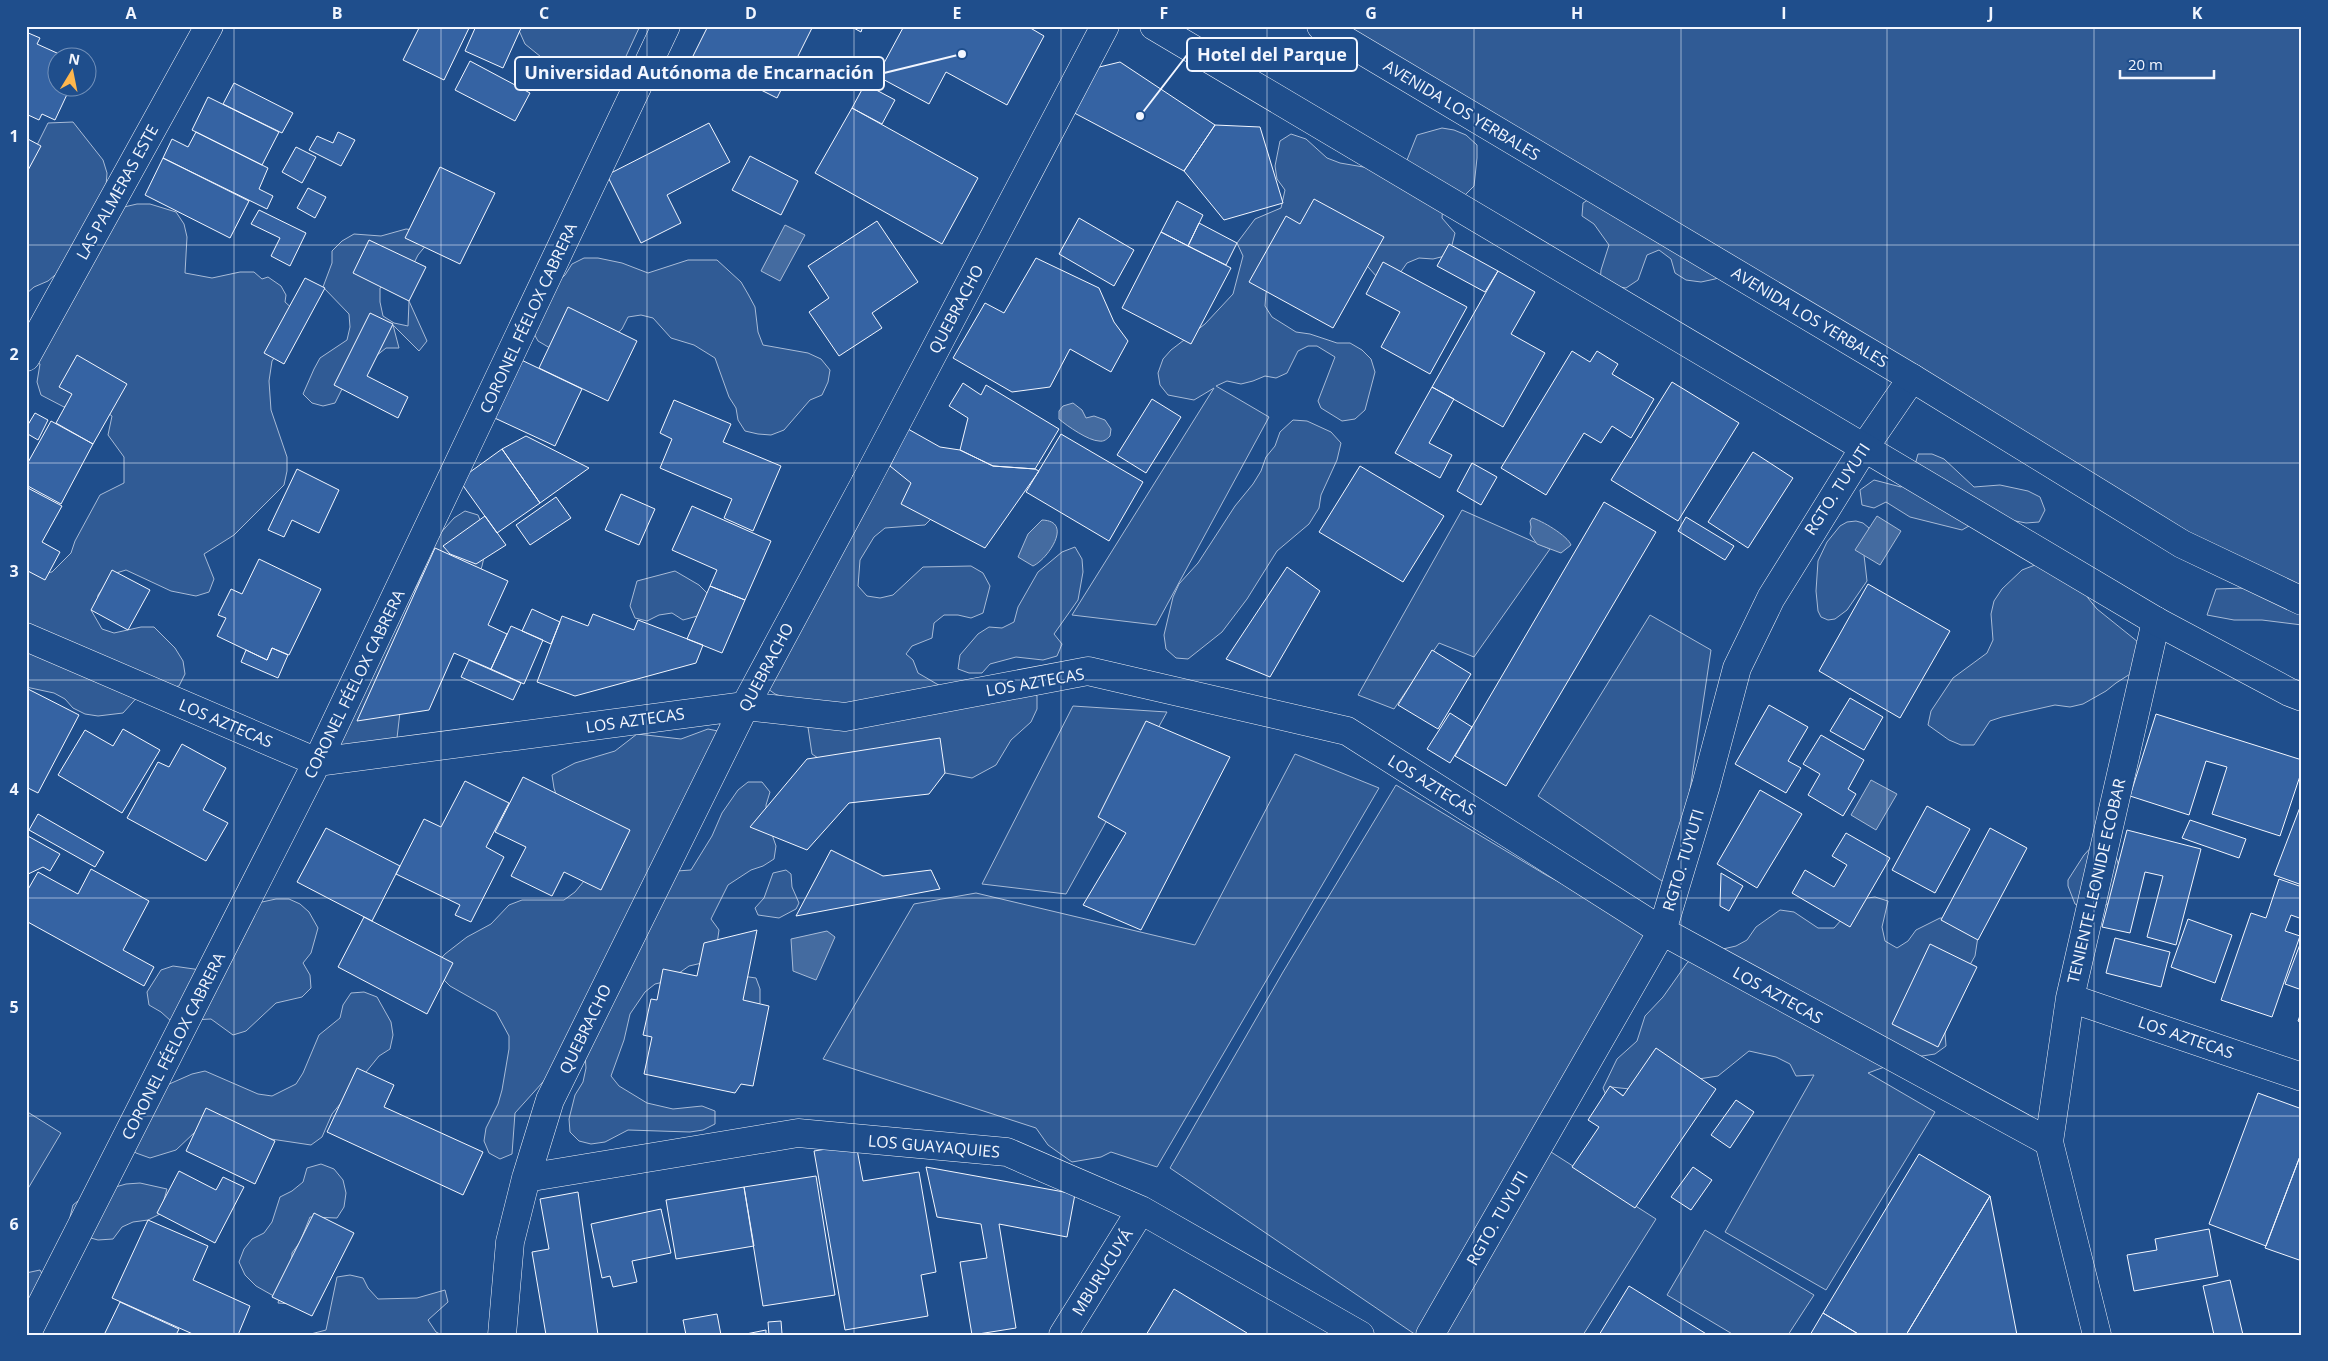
<svg xmlns="http://www.w3.org/2000/svg" width="2328" height="1361" font-family="'Open Sans',sans-serif">
  <style>
    .built { fill: #305b95; stroke: #a8bbd7 }
    .water { fill: #446ba0; stroke: #a8bbd7 }
    .building { fill: #3563a3; stroke: #f2f6ff }
    .lines { fill: none; stroke-linecap: round; stroke-linejoin: round }
    .minor-casing { stroke: #f2f6ff; stroke-width: 29 }
    .tertiary-casing { stroke: #f2f6ff; stroke-width: 29 }
    .minor { stroke: #1f4e8c; stroke-width: 28 }
    .tertiary { stroke: #1f4e8c; stroke-width: 28 }
    .grid { fill: none; stroke: #f2f6ff; stroke-width: 1; stroke-opacity: 0.55 }
    .labels { text-anchor: middle; stroke-width: 4; stroke-linejoin: round; paint-order: stroke }
    .street-label { font-size: 16px; fill: #f2f6ff; stroke: #1f4e8c }
    .leader { fill: none; stroke: #f2f6ff; stroke-width: 2 }
    .callout-dot { fill: #f2f6ff; stroke: #1f4e8c; stroke-width: 2 }
    .callout { fill: #1f4e8c; stroke: #f2f6ff; stroke-width: 2 }
    .callout-label { font-size: 18px; text-anchor: middle; font-weight: bold; fill: #f2f6ff }
    .neatline { fill: none; stroke: #f2f6ff; stroke-width: 2 }
    .grid-label { font-size: 16px; text-anchor: middle; font-weight: bold; fill: #f2f6ff }
  </style>
  <rect width="100%" height="100%" fill="#1f4e8c"/>
  <path class="built" d="M517,26H640L621,67L598,84L571,89L554,86L546,61L525,44Z
    M1319,26H2302V625L2262,620H2234L2207,615L2216,589L2244,588L1730,273L1715,279L1701,282L1686,280L1675,273L1671,259L1659,250L1647,255L1638,280L1626,288L1600,284L1601,270L1609,245L1594,224L1582,216L1583,203L1594,196Z
    M73,122L103,160L107,173L106,187L61,270L48,281L34,287L26,294V183L29,161L48,123Z
    M1442,128L1454,130L1466,135L1477,145V158L1474,186L1465,195L1443,205L1442,218L1455,233L1452,245L1445,256L1433,259L1419,258L1407,263L1400,273L1377,277L1360,258L1272,280L1266,293L1265,306L1272,317L1296,332L1310,334L1337,343H1350L1362,350L1371,359L1375,372L1365,410L1355,419L1342,421L1321,408L1318,401L1335,357L1317,346H1308L1298,351L1287,373L1276,378L1265,376L1253,381L1241,384L1227,381L1216,386L1269,417L1156,625L1072,615L1214,388L1194,400L1168,395L1160,385L1158,373L1163,359L1171,350L1205,324L1233,294L1243,256L1237,243L1255,219L1281,208L1285,190L1277,179L1275,166L1280,141L1291,134L1306,139L1327,158L1340,163L1387,171L1407,160L1417,135Z
    M137,204H150L176,212L184,224L187,237L185,273L212,278L240,272H254L262,279L268,277L281,286L286,295L285,302L295,311L280,350L272,361L269,381L271,410L287,457V471L284,485L234,535L204,554L214,579L209,592L196,596L171,591L126,570L113,574L105,585L98,595L96,609L91,610L102,629L114,633L141,627H154L175,648L183,661L185,674L179,686L141,693L123,713L98,716L85,714L73,708L65,699L54,693L26,687V568L38,574L52,572L71,553L75,541L100,495L124,483V457L108,435L112,416L83,395L64,407L41,395L37,382L40,364L28,356L124,207Z
    M406,229L421,231L427,244L418,255L412,267L380,288V302L383,316L394,323L408,326L409,301L427,341L419,351L393,325L399,348H386L376,356L353,367L335,403L323,406L312,403L303,394L314,369L320,358L347,340L350,327L349,314L323,287L332,263V251L342,241L354,234L381,236Z
    M584,258H598L622,263L648,273L688,260H717L741,282L748,294L755,307L758,332L763,345L808,353L821,359L830,370L828,382L822,395L810,400L784,430L771,435L758,434L745,431L738,420L736,408L729,397L715,358L694,345L671,338L653,318L641,315L628,317L622,329L612,338L550,348L538,341L532,330L554,285L565,275L572,264Z
    M1293,420L1307,421L1331,432L1341,443L1337,460L1321,495L1319,508L1309,524L1277,551L1247,599L1222,632L1188,659L1176,658L1166,649L1164,635L1173,597L1179,584L1198,563L1235,506L1253,484L1261,471L1266,457L1275,446L1280,432Z
    M1918,454H1932L1944,459L1974,487L2000,485L2028,491L2040,497L2045,510L2039,522L2026,523L2000,518L1974,523L1962,530L1910,517L1886,502L1874,508L1862,505L1860,490L1874,480L1901,487L1911,480Z
    M889,457L903,461L934,516L925,525L885,528L874,537L860,560L858,586L867,596L880,598L893,595L923,567L971,566L983,573L990,586L983,613L971,618L958,615H944L934,623L932,638L912,646L906,654L913,660L918,673L942,687L1029,685L1037,696V709L1031,722L1011,740L996,765L972,778L945,773L928,762H824L812,754L806,714L787,698L775,694L764,686L846,501L853,475L865,471Z
    M1462,510L1550,549L1474,657L1439,643L1394,709L1358,695Z
    M465,511L478,515L483,527L485,553L482,566L478,578L400,712L397,738L380,759L327,743L418,584L437,537L454,518Z
    M1856,521L1863,523L1869,528L1864,555L1867,581L1847,610L1835,619L1828,620L1821,617L1818,611L1816,591L1818,561L1827,542L1840,526L1847,522Z
    M1075,547L1082,559L1083,572L1078,600L1054,634L1062,644L1057,656L1043,660L1016,657L990,664L982,673H969L958,669L960,655L978,634L989,627L1002,628L1014,622L1018,607L1038,572L1062,552Z
    M2048,564L2084,585L2088,598L2097,609L2138,642V669L2116,683L2106,691L2083,704L2070,707L2055,705L2002,717L1990,721L1974,745H1961L1949,740L1928,725L1931,711L1953,678L1987,653L1993,640L1991,614L1994,601L2002,589L2022,570L2035,565Z
    M675,571L699,585L708,594V613L683,620L672,613L659,615L647,621L635,618L630,606L637,581Z
    M1650,615L1711,650L1675,890L1538,796Z
    M1073,706L1167,712L1066,894L982,884Z
    M708,729L723,732L677,871L691,870L712,836L722,813L738,790L748,782H762L770,792L766,805L767,820L776,846L774,859L763,866L751,870L728,885L711,919L719,930L717,944L702,963L689,966L668,981L655,984L645,992L630,1014L624,1040L611,1076L619,1086L647,1103L673,1109L702,1106L715,1111V1124L703,1130L690,1132L628,1130L605,1142L591,1144L579,1141L570,1132L569,1119L575,1095L583,1082L586,1068L585,1055L551,1073L515,1113L512,1154L500,1159L489,1153L484,1141L486,1128L498,1104L502,1090L509,1049V1036L496,1012L450,986L441,977L436,964L445,954L467,937L491,924L509,905L522,900H564L575,892L584,881L554,788L552,775L575,763L615,751L637,734L681,739Z
    M1295,754L1379,788L1157,1167L1111,1152L1101,1157L1072,1162L1048,1145L1036,1128L823,1059L914,904L976,893L1195,945Z
    M1396,785L1546,875L1660,936L1424,1335H1416L1170,1168L1283,972Z
    M2094,844L2113,848L2120,869L2111,901L2105,906L2088,910L2075,904L2068,886V880L2084,855Z
    M786,870L791,874L792,887L799,903L796,909L779,918L758,915L755,908L764,898L773,873Z
    M1875,897L1888,901L1882,927L1885,941L1897,948L1908,941L1916,930L1940,918L1955,919L1979,930L1975,956L1960,982L1945,1033L1946,1046L1935,1054L1909,1058L1868,1073L1935,1112L1826,1290L1725,1232L1814,1075L1796,1076L1790,1064L1776,1057L1749,1051L1718,1076L1692,1080L1658,1092L1611,1087L1634,1103L1608,1100L1603,1088L1617,1059L1637,1041L1645,1016L1663,997L1687,963L1697,955L1736,946L1747,940L1756,927L1780,910L1794,912L1818,928H1834L1860,899Z
    M276,899H289L300,904L309,912L318,928L311,953L303,963L310,975L311,988L302,997L276,1003L246,1031L233,1035L211,1019L171,1021L161,1012L149,1005L147,992L161,970L173,966L201,970L251,910L262,902Z
    M742,976L756,978L760,989V1003L752,1013L718,986Z
    M364,992L377,997L391,1022L393,1035L390,1049L379,1056L332,1114L322,1137L311,1145L271,1139L195,1132L176,1150L150,1158L136,1153L127,1145L167,1085L192,1074L205,1071L258,1094L272,1096L296,1084L303,1073L319,1035L340,1018L343,1005L351,993Z
    M26,1111L61,1133L26,1192Z
    M1551,1152L1656,1219L1583,1335H1437Z
    M321,1164L334,1169L343,1180L346,1193L344,1207L337,1218L310,1217L300,1242L292,1253L291,1304L278,1303L279,1299L256,1286L245,1275L239,1262L244,1249L252,1239L264,1233L272,1222L280,1197L292,1191L303,1182L307,1168Z
    M140,1183L167,1189L160,1214L148,1220L133,1222L122,1227L113,1239L98,1240L87,1237L77,1230L70,1217L73,1205L84,1196L126,1184Z
    M1705,1230L1814,1295L1788,1335H1734L1667,1295Z
    M40,1270L49,1286L26,1314V1273Z
    M350,1275L363,1278L368,1288L378,1299L417,1298L445,1290L448,1302L428,1320L436,1332L442,1335H307L326,1330L337,1277Z"/>
  <path class="water" d="M785,225L805,235L780,281L761,271Z
    M1073,403L1082,410L1086,418L1094,416L1105,420L1111,429L1110,436C1107,439 1104,442 1099,441C1089,441 1067,426 1059,419V411L1063,406Z
    M1877,516L1901,531L1880,565L1855,550Z
    M1532,518C1541,520 1568,536 1571,545L1561,553L1537,544L1530,534L1531,527L1530,521Z
    M1042,520C1074,521 1048,559 1033,566L1018,557L1028,534Z
    M1871,780L1897,794L1876,830L1851,815Z
    M827,931L835,937L816,980L793,971L791,939Z"/>
  <path class="building" d="M420,26H470L444,80L403,60Z
    M476,26H522L503,68L465,51Z
    M708,26H813L777,98L693,56Z
    M850,26H863L861,32Z
    M904,26H1027L1044,36L1007,105L946,72L929,104L877,76Z
    M26,32L40,38L37,44L68,58H58V88H70L55,120L42,114L39,120L26,114Z
    M470,61L530,93L515,121L455,90Z
    M1120,62L1215,125L1184,171L1063,107L1091,69Z
    M234,83L293,113L282,133L223,104Z
    M865,84L895,100L882,124L852,108Z
    M208,97L279,132L262,165L192,130Z
    M852,108L978,178L942,244L815,173Z
    M709,123L730,162L667,195L681,223L641,243L607,175Z
    M1215,125L1260,127L1283,203L1224,220L1184,171Z
    M196,132L268,168L259,189L273,196L267,209L163,158L172,139L188,147Z
    M338,132L355,140L341,166L309,150L317,136L333,143Z
    M26,138L41,146L26,174Z
    M296,147L316,157L302,183L282,172Z
    M750,156L798,181L781,215L732,190Z
    M163,158L249,201L230,238L145,195Z
    M440,167L495,193L460,264L405,238Z
    M308,188L326,197L315,218L297,208Z
    M1314,199L1384,237L1333,328L1249,282L1286,216L1300,224Z
    M1177,201L1203,215L1188,246L1161,232Z
    M259,210L306,233L290,266L271,256L280,238L251,224Z
    M1079,218L1134,250L1114,286L1059,254Z
    M877,221L918,282L872,313L882,328L839,356L809,312L829,298L808,266Z
    M1199,223L1237,243L1226,265L1188,246Z
    M1161,232L1231,268L1191,344L1122,308Z
    M369,240L426,267L409,301L353,273Z
    M1449,244L1498,271L1485,292L1437,266Z
    M1036,258L1099,288L1114,322L1128,341L1111,372L1070,349L1050,387L1012,392L953,358L985,303L1004,313Z
    M1383,262L1467,307L1430,374L1381,347L1400,312L1366,294Z
    M1498,271L1535,292L1511,334L1545,353L1503,427L1432,387Z
    M305,278L325,288L284,364L264,353Z
    M568,307L637,341L608,401L539,368Z
    M370,313L393,324L367,376L408,397L398,418L334,385Z
    M1572,351L1590,362L1597,351L1618,364L1612,374L1654,399L1631,438L1612,426L1601,443L1584,433L1546,495L1501,468Z
    M77,355L127,384L93,444L56,423L72,394L59,387Z
    M513,356L582,389L555,446L486,414Z
    M1672,382L1739,423L1678,521L1611,480Z
    M963,383L981,395L986,385L1059,429L1035,469L993,466L960,450L968,418L949,406Z
    M1432,387L1454,399L1429,443L1452,455L1440,478L1395,453Z
    M1152,399L1181,417L1146,473L1117,455Z
    M674,400L731,424L723,442L781,466L753,531L724,518L732,499L660,468L672,439L660,433Z
    M35,413L48,420L38,440L26,433V428Z
    M51,421L93,444L61,504L26,485V466Z
    M908,429L940,447L960,450L993,466L1035,469L1039,471L985,548L901,504L911,483L890,466Z
    M1061,434L1143,482L1109,541L1026,492Z
    M526,436L589,468L540,503L502,449Z
    M502,449L540,503L497,533L459,480Z
    M1753,452L1793,478L1748,548L1708,522Z
    M1472,463L1497,477L1481,505L1457,491Z
    M1360,466L1444,516L1403,582L1319,532Z
    M297,469L339,490L319,533L292,520L284,537L268,530Z
    M26,487L62,506L42,542L60,552L45,580L26,570Z
    M621,494L655,509L639,545L605,530Z
    M556,497L571,518L530,545L516,525Z
    M1604,502L1656,532L1506,786L1455,756Z
    M692,506L771,541L745,600L710,586L717,570L672,550Z
    M485,516L506,545L476,564L450,554L443,546Z
    M1686,517L1734,546L1725,560L1678,531Z
    M435,548L508,581L488,625L507,634L491,669L454,653L429,710L357,721Z
    M259,559L321,589L289,655L272,648L267,660L217,636L226,618L218,615L231,589L242,594Z
    M1287,567L1320,591L1270,677L1226,659Z
    M112,570L150,590L128,630L91,610Z
    M1868,584L1950,631L1900,718L1819,671Z
    M710,586L745,600L722,653L687,639Z
    M532,609L560,622L551,644L522,631Z
    M593,614L634,630L638,620L703,645L696,663L575,696L537,682L562,616L588,626Z
    M511,626L543,640L524,684L491,669Z
    M272,648L288,655L278,678L241,662L246,650L267,660Z
    M1432,650L1471,674L1438,729L1398,705Z
    M469,660L521,683L513,700L461,677Z
    M26,688L79,715L38,793L26,787Z
    M1850,698L1883,717L1864,750L1830,731Z
    M1769,705L1808,727L1788,761L1801,768L1786,793L1735,764Z
    M1450,713L1472,727L1450,763L1427,749Z
    M2156,714L2302,760V770L2280,836L2212,814L2227,767L2206,761L2189,815L2130,796Z
    M1146,721L1230,757L1141,930L1083,905L1126,833L1098,817Z
    M123,729L160,750L122,813L58,775L85,730L113,746Z
    M1821,735L1864,760L1848,789L1856,794L1843,816L1808,795L1820,774L1803,764Z
    M940,738L945,773L929,794L849,803L807,850L750,827L807,759Z
    M182,744L226,768L203,810L228,823L206,861L127,818L158,762L169,767Z
    M523,777L630,830L601,890L564,872L552,896L511,876L526,847L495,832Z
    M465,781L509,803L486,847L504,857L471,922L455,915L460,905L396,874L424,819L441,827Z
    M1760,790L1802,814L1757,888L1717,864Z
    M2302,802V885L2274,875Z
    M1927,806L1970,829L1935,893L1892,870Z
    M38,814L104,852L95,867L29,830Z
    M2190,820L2246,839L2239,858L2182,838Z
    M326,828L400,866L372,921L297,882Z
    M1990,828L2027,848L1978,940L1941,920Z
    M2127,830L2201,849L2176,945L2147,937L2163,876L2145,872L2130,933L2102,927Z
    M1846,833L1890,858L1850,927L1792,893L1805,870L1834,887L1847,865L1832,856Z
    M26,835L60,854L50,871L43,867L26,875Z
    M831,850L883,876L931,870L940,889L796,916Z
    M91,869L149,901L123,950L154,967L144,986L26,921V893L38,872L78,894Z
    M1721,873L1743,886L1729,911L1720,906Z
    M2279,879L2302,887V919L2291,915L2285,931L2300,936L2272,1017L2221,1000L2251,913L2266,918Z
    M364,917L453,963L427,1014L338,967Z
    M2188,919L2232,935L2215,983L2171,967Z
    M757,930L743,1000L769,1006L753,1086L741,1084L735,1093L644,1074L652,1037L643,1035L651,999L657,1000L663,969L697,976L704,943Z
    M2115,938L2170,952L2161,987L2106,973Z
    M2302,939V990L2285,984Z
    M1930,944L1977,967L1938,1047L1892,1024Z
    M2302,1010V1023L2298,1021Z
    M1656,1048L1716,1089L1635,1208L1572,1167L1599,1127L1588,1120L1610,1086L1623,1096Z
    M357,1068L394,1085L384,1107L483,1152L463,1195L327,1132Z
    M2258,1093L2302,1109V1151L2266,1246L2209,1224Z
    M1736,1100L1754,1112L1730,1148L1711,1135Z
    M206,1108L275,1141L255,1184L186,1151Z
    M856,1144L863,1181L919,1172L936,1272L921,1275L928,1316L845,1330L814,1151Z
    M2302,1151V1261L2265,1248Z
    M1919,1154L1990,1196L1906,1335H1860L1823,1313Z
    M926,1167L1075,1194L1067,1237L999,1224L1016,1328L972,1335L960,1262L987,1258L981,1224L937,1217Z
    M1693,1167L1712,1180L1691,1210L1671,1197Z
    M179,1171L216,1190L223,1177L244,1187L215,1243L157,1213Z
    M816,1176L835,1295L763,1306L744,1187Z
    M744,1187L754,1246L676,1259L666,1200Z
    M578,1192L598,1335H546L532,1252L549,1249L540,1199Z
    M1990,1196L2017,1335H1906Z
    M661,1209L671,1253L632,1261L637,1282L613,1287L610,1276L602,1278L591,1224Z
    M314,1213L354,1233L312,1316L272,1297Z
    M148,1220L208,1246L193,1280L250,1306L238,1335H195L112,1298Z
    M2209,1229L2218,1276L2134,1291L2127,1255L2157,1250L2155,1239Z
    M2230,1280L2243,1335H2214L2203,1286Z
    M1629,1286L1708,1335H1599Z
    M1174,1289L1247,1333L1246,1335H1146Z
    M120,1302L179,1329L176,1335H104Z
    M1823,1313L1860,1335H1810Z
    M717,1314L721,1335H686L683,1320Z
    M781,1321L782,1334L769,1335L768,1322Z
    M766,1330V1335H741Z"/>
  <g class="lines">
    <g class="minor-casing">
      <path id="minor" d="M26,357L209,26
        M26,637L317,762L745,706L845,717L1088,671L1347,731L1662,931L2049,1142
        M2070,998L2302,1077
        M526,1178L798,1133L1007,1152L1141,1210L1360,1335
        M26,1335L317,762L666,26
        M502,1335L510,1242L526,1178L550,1100L745,706L865,483L1105,26
        M1063,1335L1141,1210
        M1430,1335L1662,931L1706,785L1737,668L1771,598L1864,448L1912,378
        M2097,1335L2049,1142L2070,998L2156,621"/>
    </g>
    <g class="tertiary-casing">
      <path id="tertiary" d="M1154,26L2156,621L2289,692L2302,697
        M1321,26L1912,378L2182,544L2302,601"/>
    </g>
    <use href="#minor" class="minor"/>
    <use href="#tertiary" class="tertiary"/>
  </g>
  <path class="grid" d="M234,26V1335M441,26V1335M647,26V1335M854,26V1335M1061,26V1335M1267,26V1335M1474,26V1335M1681,26V1335M1887,26V1335M2094,26V1335M26,245H2302M26,463H2302M26,680H2302M26,898H2302M26,1116H2302"/>
  <g class="labels">
    <g class="street-label">
      <text transform="translate(1462 110) rotate(31)" y="6">AVENIDA LOS YERBALES</text>
      <text transform="translate(117 192) rotate(-61)" y="6">LAS PALMERAS ESTE</text>
      <text transform="translate(956 309) rotate(-62)" y="6">QUEBRACHO</text>
      <text transform="translate(1810 317) rotate(31)" y="6">AVENIDA LOS YERBALES</text>
      <text transform="translate(528 318) rotate(-65)" y="6">CORONEL FÉELOX CABRERA</text>
      <text transform="translate(1837 489) rotate(-57)" y="6">RGTO. TUYUTI</text>
      <text transform="translate(766 667) rotate(-62)" y="6">QUEBRACHO</text>
      <text transform="translate(1035 682) rotate(-10)" y="6">LOS AZTECAS</text>
      <text transform="translate(354 684) rotate(-64)" y="6">CORONEL FÉELOX CABRERA</text>
      <text transform="translate(635 720) rotate(-8)" y="6">LOS AZTECAS</text>
      <text transform="translate(226 723) rotate(23)" y="6">LOS AZTECAS</text>
      <text transform="translate(1432 785) rotate(32)" y="6">LOS AZTECAS</text>
      <text transform="translate(1683 860) rotate(-73)" y="6">RGTO. TUYUTI</text>
      <text transform="translate(2096 881) rotate(-77)" y="6">TENIENTE LEONIDE ECOBAR</text>
      <text transform="translate(1778 995) rotate(29)" y="6">LOS AZTECAS</text>
      <text transform="translate(585 1029) rotate(-64)" y="6">QUEBRACHO</text>
      <text transform="translate(2186 1037) rotate(19)" y="6">LOS AZTECAS</text>
      <text transform="translate(173 1046) rotate(-63)" y="6">CORONEL FÉELOX CABRERA</text>
      <text transform="translate(934 1146) rotate(5)" y="6">LOS GUAYAQUIES</text>
      <text transform="translate(1497 1218) rotate(-60)" y="6">RGTO. TUYUTI</text>
      <text transform="translate(1102 1272) rotate(-58)" y="6">MBURUCUYÁ</text>
    </g>
  </g>
  <path class="leader" d="M1140 116L1187 55M962 54L884 73"/>
  <g class="callout-dot">
    <circle cx="1140" cy="116" r="5"/>
    <circle cx="962" cy="54" r="5"/>
  </g>
  <g class="callout">
    <rect x="1187" y="38" width="170" height="33" rx="5"/>
    <rect x="515" y="57" width="369" height="33" rx="5"/>
  </g>
  <g class="callout-label">
    <text x="1272" y="61">Hotel del Parque</text>
    <text x="699" y="79">Universidad Autónoma de Encarnación</text>
  </g>
  <rect width="2328" height="1361" fill="none" stroke="#1f4e8c" stroke-width="55"/>
  <g transform="translate(72 72) rotate(10)"><circle r="24" fill="#1f4e8c" stroke="#7391ba"/>
  <path d="M0-4L9 19L0 12L-9 19Z" fill="#ffb74d"/>
  <text y="-8" font-size="14" font-weight="bold" text-anchor="middle" fill="#f2f6ff">N</text>
  </g>
  <path d="M2120 70v8h94v-8" fill="none" stroke="#f2f6ff" stroke-width="2.5"/>
  <text x="2128" y="70" font-size="15" fill="#f2f6ff" stroke="#1f4e8c" stroke-width="4" paint-order="stroke">20 m</text>
  <rect x="28" y="28" width="2272" height="1306" class="neatline"/>
  <g class="grid-label">
    <text x="131" y="19">A</text>
    <text x="337" y="19">B</text>
    <text x="544" y="19">C</text>
    <text x="751" y="19">D</text>
    <text x="957" y="19">E</text>
    <text x="1164" y="19">F</text>
    <text x="1371" y="19">G</text>
    <text x="1577" y="19">H</text>
    <text x="1784" y="19">I</text>
    <text x="1991" y="19">J</text>
    <text x="2197" y="19">K</text>
    <text x="14" y="142">1</text>
    <text x="14" y="360">2</text>
    <text x="14" y="577">3</text>
    <text x="14" y="795">4</text>
    <text x="14" y="1013">5</text>
    <text x="14" y="1230">6</text>
  </g>
</svg>
